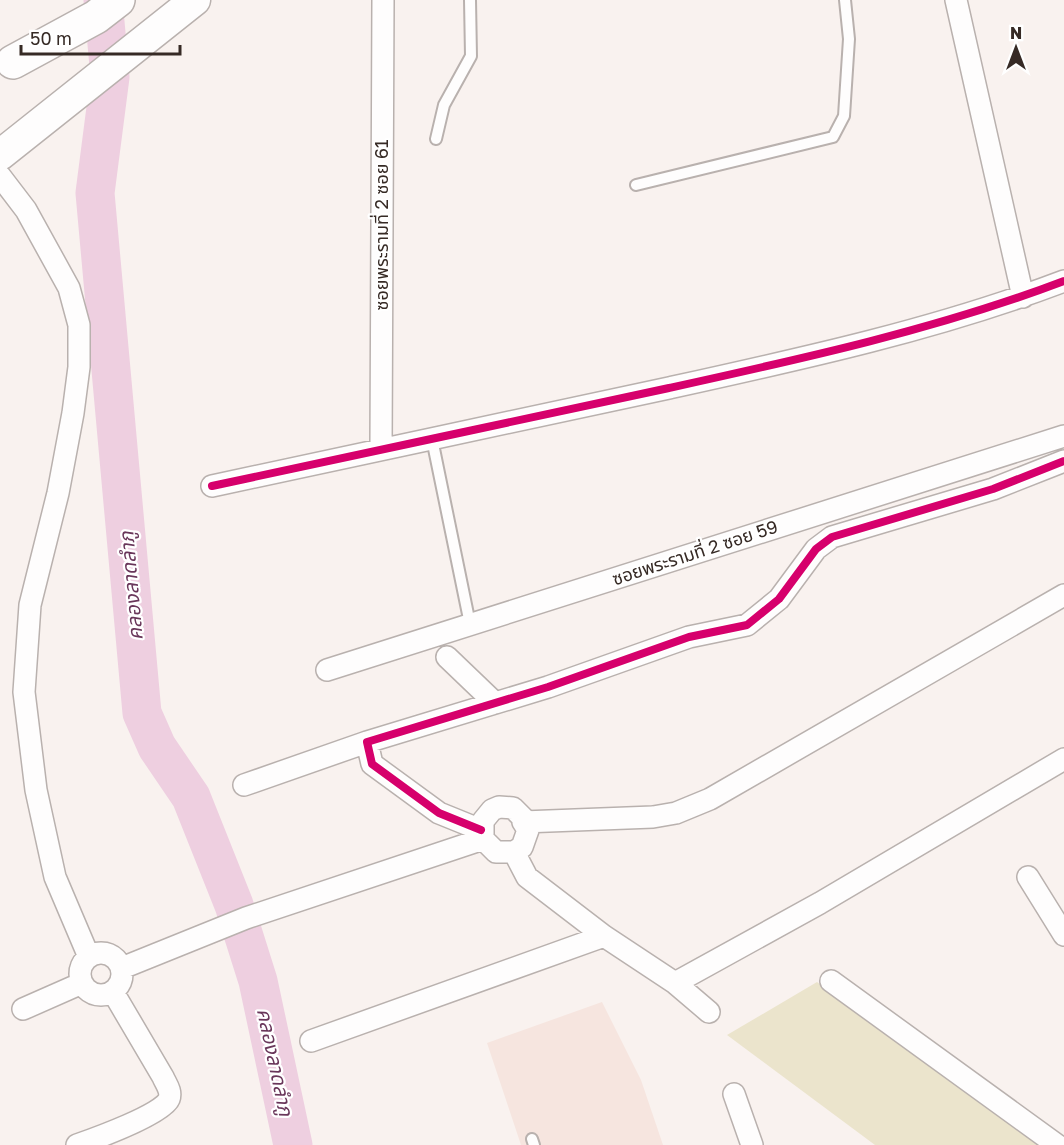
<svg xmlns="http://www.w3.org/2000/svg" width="1064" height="1145" font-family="'Golos Text','Noto Sans Thai',sans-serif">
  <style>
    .built { fill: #f6e5df }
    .green { fill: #ebe4cc }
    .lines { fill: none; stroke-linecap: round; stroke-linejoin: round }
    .river { stroke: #eecfe0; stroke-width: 39 }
    .lane-casing { stroke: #b9b1ae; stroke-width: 14 }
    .street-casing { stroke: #b9b1ae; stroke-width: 24 }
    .secondary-casing { stroke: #b9b1ae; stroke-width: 33 }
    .highway-casing { stroke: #b9b1ae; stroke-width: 36 }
    .lane { stroke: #fefdfd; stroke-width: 10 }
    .street { stroke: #fefdfd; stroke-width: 21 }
    .secondary { stroke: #fefdfd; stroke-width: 30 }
    .highway { stroke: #fefdfd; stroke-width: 33 }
    .cycleway-casing { stroke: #fff; stroke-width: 11 }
    .cycleway { stroke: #d6006c; stroke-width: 8 }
    .labels { text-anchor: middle; stroke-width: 4.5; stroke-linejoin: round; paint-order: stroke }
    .street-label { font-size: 18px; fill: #362a25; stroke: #fff }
    .water-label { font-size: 20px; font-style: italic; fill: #69365a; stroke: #fff }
  </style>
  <rect width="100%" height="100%" fill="#f9f2ef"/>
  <path class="built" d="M602,1002L641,1080L663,1145H521L487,1043Z"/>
  <path class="green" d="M817,982L1038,1145H875L727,1035Z"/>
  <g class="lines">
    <path class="river" d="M103,0L110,77L95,193L142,713L157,747L191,797L234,905L258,981L293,1145"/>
    <g class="lane-casing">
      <path id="lane" d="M436,139L444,105L471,56L470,0
        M636,185L833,137L844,116L849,39L845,0
        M432,439L470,624
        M532,1139L534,1145"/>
    </g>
    <g class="street-casing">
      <path id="street" d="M956,0L1023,297
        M0,176L26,210L69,288L79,325V367L73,413L58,493L30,605L24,692L36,790L55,877L89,957
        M381,449L383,0
        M212,486C364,453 517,421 669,388C801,359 938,329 1064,281
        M447,657L495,703
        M327,670L1064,436
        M244,785L367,742
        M499,807L513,808L526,821L523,822L528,830L522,847L514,852H496L483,839V821L492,810Z
        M523,822L653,817L676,813L710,799L1064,595
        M481,830L439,813L372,764L367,742L548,687L689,637L747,625L779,599L816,549L832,537L993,489L1064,461
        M514,852L527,877L604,936L675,983L709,1012
        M1028,877L1064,935
        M80 974a21 21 0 1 1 42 0a21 21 0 1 1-42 0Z
        M122,968L246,918L483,839
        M831,981L1057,1145
        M675,983L820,903L1064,759
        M23,1009L82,983
        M311,1041L604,936
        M734,1094L752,1145
        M77,1145C94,1139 164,1114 169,1099C172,1091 166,1084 163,1077L113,992"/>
    </g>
    <g class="secondary-casing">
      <path id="secondary" d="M0,155L195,0"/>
    </g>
    <g class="highway-casing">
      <path id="highway" d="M13,62L96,17L118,0"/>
    </g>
    <use href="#lane" class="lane"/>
    <use href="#street" class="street"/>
    <use href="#secondary" class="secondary"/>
    <use href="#highway" class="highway"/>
    <g class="cycleway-casing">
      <path id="cycleway" d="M212,486C364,453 517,421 669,388C801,359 938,329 1064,281
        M481,830L439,813L372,764L367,742L548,687L689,637L747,625L779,599L816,549L832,537L993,489L1064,461"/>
    </g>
    <use href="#cycleway" class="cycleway"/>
  </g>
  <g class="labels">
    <g class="street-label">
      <text transform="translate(382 225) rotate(-90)" y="6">ซอยพระรามที่ 2 ซอย 61</text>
      <text transform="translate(695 553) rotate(-18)" y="6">ซอยพระรามที่ 2 ซอย 59</text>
    </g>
    <g class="water-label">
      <text transform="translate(131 586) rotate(-95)" y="7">คลองลาดลำภู</text>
      <text transform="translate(275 1062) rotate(78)" y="7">คลองลาดลำภู</text>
    </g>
  </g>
  <g transform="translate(1016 48)" stroke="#ffffff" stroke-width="4.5" paint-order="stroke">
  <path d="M0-4.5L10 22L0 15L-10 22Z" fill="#362a25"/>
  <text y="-9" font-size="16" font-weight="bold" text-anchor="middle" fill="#362a25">N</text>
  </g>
  <path d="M21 45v9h159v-9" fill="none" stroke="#362a25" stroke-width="3"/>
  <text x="30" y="45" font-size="18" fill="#362a25" stroke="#ffffff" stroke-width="4.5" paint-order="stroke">50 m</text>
</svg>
